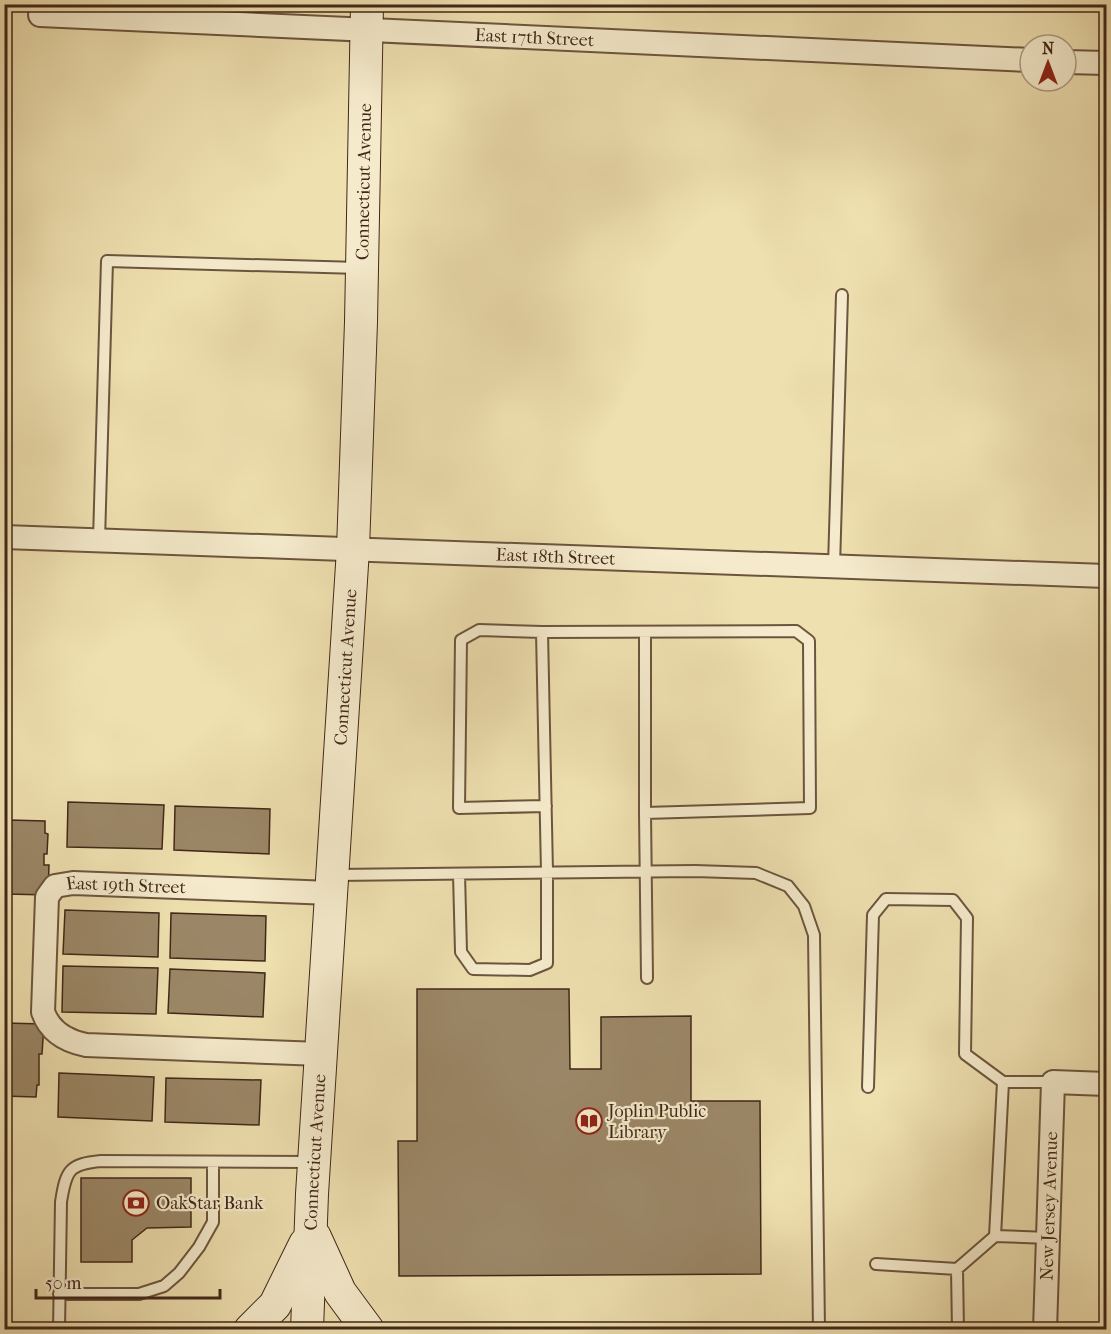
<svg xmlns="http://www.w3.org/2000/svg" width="1111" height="1334" font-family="'IM FELL French Canon',serif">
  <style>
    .building { fill: #9b8767; stroke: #412718; stroke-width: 1.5 }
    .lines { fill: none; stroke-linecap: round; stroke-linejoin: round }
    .service-casing { stroke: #6c553e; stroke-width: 14 }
    .minor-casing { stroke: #6c553e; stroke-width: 26 }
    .secondary-casing { stroke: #412718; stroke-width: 34 }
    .service { stroke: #f5ebcc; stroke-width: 10 }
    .minor { stroke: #f5ebcc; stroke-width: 22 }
    .secondary { stroke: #f5ebcc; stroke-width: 32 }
    .labels { text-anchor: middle; stroke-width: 4.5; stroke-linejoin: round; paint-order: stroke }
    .street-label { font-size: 18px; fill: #412718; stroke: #f5ebcc }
    .poi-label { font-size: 18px; fill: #412718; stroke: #f5ebcc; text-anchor: start }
  </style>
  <rect width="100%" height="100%" fill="#efe0b0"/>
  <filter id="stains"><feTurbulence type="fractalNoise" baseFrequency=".00333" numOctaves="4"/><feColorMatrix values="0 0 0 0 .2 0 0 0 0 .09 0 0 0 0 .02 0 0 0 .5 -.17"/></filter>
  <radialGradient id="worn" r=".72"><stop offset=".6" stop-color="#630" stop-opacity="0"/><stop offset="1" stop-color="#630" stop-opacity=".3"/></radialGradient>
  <path class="building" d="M68,802L164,805L162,849L67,847Z
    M175,806L270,809L269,854L174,850Z
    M9,820L45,821V833L48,834L47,854H44V865H49L48,895L6,894Z
    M65,910L159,913L158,957L63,954Z
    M171,913L266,916L265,961L170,958Z
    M63,966L158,968L156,1014L62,1012Z
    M170,969L265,973L263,1017L168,1013Z
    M417,989H569L570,1069H601V1017L691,1016V1101H760L761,1274L399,1276L398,1141H417Z
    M4,1023L44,1024L42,1054H39V1085H37L36,1097L4,1096Z
    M59,1073L154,1077L152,1121L58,1117Z
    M166,1078L261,1080L259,1125L165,1122Z
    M81,1178H191V1227L147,1228L132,1240V1262H81Z"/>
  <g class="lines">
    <g class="service-casing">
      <path id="service" d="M99,540L107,261L359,268
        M834,566L842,295
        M542,632L479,630L461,640L459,808L546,806
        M645,632V813
        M459,874L461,952L473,969L530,970L547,963V872L542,632L796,631L809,641L810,808L645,813L647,978
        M336,875L695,871L756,873L788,886L804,906L814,935L819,1330
        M868,1087L873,915L886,899L953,900L967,918L965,1054L1003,1082H1053
        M995,1236L1003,1082
        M876,1264L957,1269L995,1236L1049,1238
        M957,1269L958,1330
        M59,1294H139L164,1286L179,1273L199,1247L213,1222V1162
        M59,1330L61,1202C66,1170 69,1164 101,1161L311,1162"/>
    </g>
    <g class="minor-casing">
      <g id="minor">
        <path id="s1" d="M40,15L1030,60"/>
        <path d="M1066,62L1106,63"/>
        <path id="s2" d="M4,537L1106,576"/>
        <path id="s3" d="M321,1054L86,1045C66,1041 50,1032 43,1012L47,897L55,886L73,883L331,893"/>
        <path id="s4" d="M1045,1330L1053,1082L1106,1084"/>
      </g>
    </g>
    <g class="secondary-casing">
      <g id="secondary">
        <path d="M315,1237L340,1292L368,1330"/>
        <path d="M250,1330L275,1305L305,1244"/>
        <path id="s5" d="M307,1330L312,1194L353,549L361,322L367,4"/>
      </g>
    </g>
    <use href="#service" class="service"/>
    <use href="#minor" class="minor"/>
    <use href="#secondary" class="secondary"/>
  </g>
  <defs>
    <g id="library-ring" transform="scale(1.35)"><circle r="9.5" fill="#f5ebcc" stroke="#8f2418" stroke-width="1.5"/><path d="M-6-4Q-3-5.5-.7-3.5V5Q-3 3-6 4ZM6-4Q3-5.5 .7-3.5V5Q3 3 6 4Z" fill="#8f2418"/></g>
    <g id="bank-ring" transform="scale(1.35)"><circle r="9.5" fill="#f5ebcc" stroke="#8f2418" stroke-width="1.5"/><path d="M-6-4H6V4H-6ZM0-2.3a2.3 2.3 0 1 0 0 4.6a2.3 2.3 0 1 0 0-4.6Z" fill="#8f2418"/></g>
  </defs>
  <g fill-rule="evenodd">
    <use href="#library-ring" x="589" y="1121"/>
    <use href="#bank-ring" x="136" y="1203"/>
  </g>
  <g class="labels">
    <g class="street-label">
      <text dy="6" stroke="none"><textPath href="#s1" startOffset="495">East 17th Street</textPath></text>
      <text dy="6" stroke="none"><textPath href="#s5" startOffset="1150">Connecticut Avenue</textPath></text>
      <text dy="6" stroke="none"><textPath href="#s2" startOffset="552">East 18th Street</textPath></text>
      <text dy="6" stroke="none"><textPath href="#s5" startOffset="664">Connecticut Avenue</textPath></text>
      <text dy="6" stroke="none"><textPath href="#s3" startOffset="492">East 19th Street</textPath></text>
      <text dy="6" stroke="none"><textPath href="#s5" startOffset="178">Connecticut Avenue</textPath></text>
      <text dy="6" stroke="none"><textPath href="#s4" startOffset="124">New Jersey Avenue</textPath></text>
    </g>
    <g class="poi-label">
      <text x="608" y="1117">Joplin Public<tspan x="608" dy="21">Library</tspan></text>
      <text x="156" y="1209">OakStar Bank</text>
    </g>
  </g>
  <rect width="1111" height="1334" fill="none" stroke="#efe0b0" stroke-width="24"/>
  <rect x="6" y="6" width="1099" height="1322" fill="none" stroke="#412718" stroke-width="3"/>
  <rect x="12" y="12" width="1087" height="1310" fill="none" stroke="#412718" stroke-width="1.5"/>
  <g transform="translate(1048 63)"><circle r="28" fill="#f5ebcc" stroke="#ad9d84" stroke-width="1.5"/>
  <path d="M0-4.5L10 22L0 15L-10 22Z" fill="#8f2418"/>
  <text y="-9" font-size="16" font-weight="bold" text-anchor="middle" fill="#412718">N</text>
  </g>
  <path d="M36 1289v9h184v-9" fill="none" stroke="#412718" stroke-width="3"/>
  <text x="45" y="1289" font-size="18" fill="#412718" stroke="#f5ebcc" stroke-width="4.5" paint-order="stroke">50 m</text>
  <rect width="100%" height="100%" filter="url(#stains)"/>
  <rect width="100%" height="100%" fill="url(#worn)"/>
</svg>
